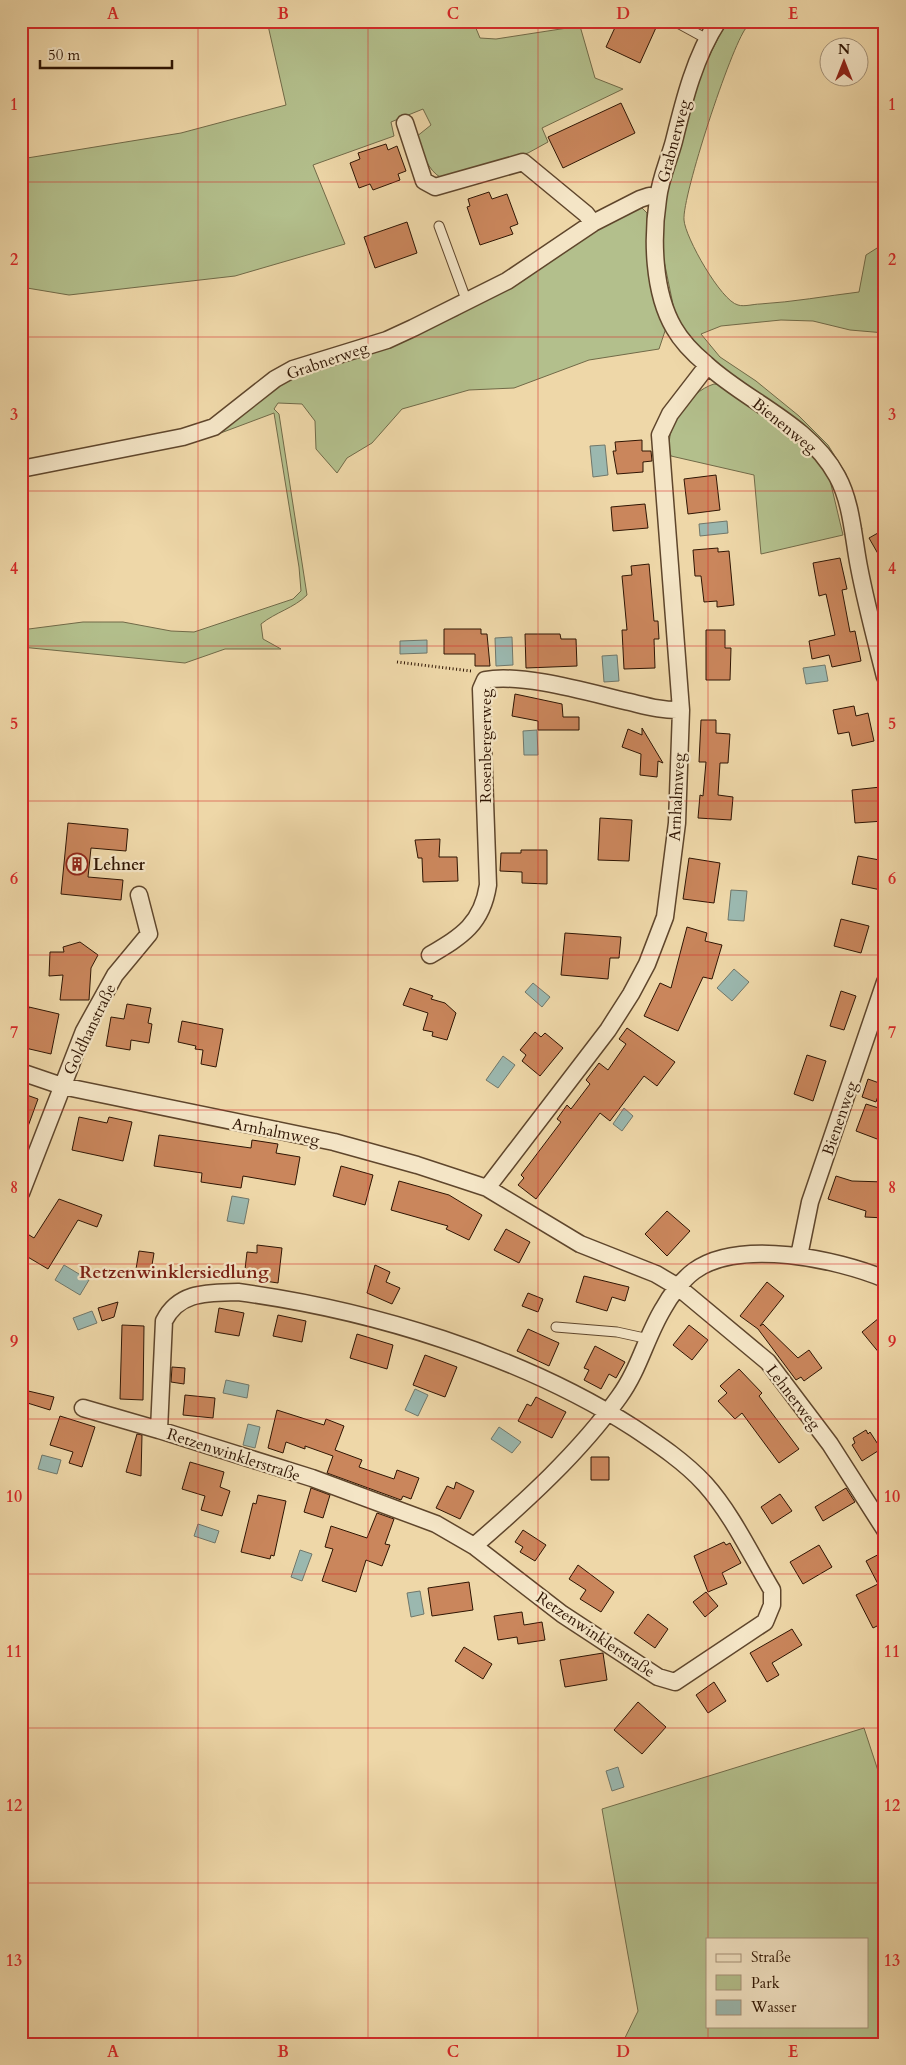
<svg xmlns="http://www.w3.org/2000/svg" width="906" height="2065" font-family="Cardo,serif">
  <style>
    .green { fill: #b3bf8c; stroke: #716a48; fill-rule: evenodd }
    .water { fill: #9bb8af; stroke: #70776a }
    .building { fill: #ca865c; stroke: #2f1503 }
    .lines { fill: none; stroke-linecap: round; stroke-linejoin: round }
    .service-casing { stroke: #5f462c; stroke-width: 11 }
    .minor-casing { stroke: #5f462c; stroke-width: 19 }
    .path { stroke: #2f1503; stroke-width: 3; stroke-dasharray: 1 2.5; stroke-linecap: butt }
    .service { stroke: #f4e5c6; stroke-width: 9 }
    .minor { stroke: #f4e5c6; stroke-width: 16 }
    .grid { fill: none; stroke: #d62828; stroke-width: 1; stroke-opacity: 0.55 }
    .labels { text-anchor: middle; stroke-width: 4.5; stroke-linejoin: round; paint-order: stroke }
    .street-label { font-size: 16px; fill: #2f1503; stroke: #f4e5c6 }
    .poi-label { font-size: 16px; font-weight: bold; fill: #2f1503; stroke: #f4e5c6; text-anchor: start }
    .neighbourhood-label { font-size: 18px; font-weight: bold; fill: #7a1f14; stroke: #f4e5c6 }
    .neatline { fill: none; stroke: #d62828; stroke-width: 2 }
    .grid-label { font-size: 16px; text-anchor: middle; font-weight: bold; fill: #d62828 }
  </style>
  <rect width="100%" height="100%" fill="#eed7a8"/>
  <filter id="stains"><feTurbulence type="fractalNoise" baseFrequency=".004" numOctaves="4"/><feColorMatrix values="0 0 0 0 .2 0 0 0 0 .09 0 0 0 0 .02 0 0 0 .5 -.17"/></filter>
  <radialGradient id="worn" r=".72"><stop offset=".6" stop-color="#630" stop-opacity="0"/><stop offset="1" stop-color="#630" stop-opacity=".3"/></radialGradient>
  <path class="green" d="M267,21H473L480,38L496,39L580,26L595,78L623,89L542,128L548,142L528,153L442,178C427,171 423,152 416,137L431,125L423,109L391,122L394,136L313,165L345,244L235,276L69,295L21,287V159L181,133L286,105Z
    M727,21H755C752,23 748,25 746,28C731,47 682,196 684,220C685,237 721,301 738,305C744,307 754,304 760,304C793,302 826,296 859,292L866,255L885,243V333L850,330L813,321L781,320L721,326L701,334L720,357L756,381L799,416L828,445L846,474L862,529L858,531L851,499L777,410L696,347L676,319L662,251V214L692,97L705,64Z
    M641,207L647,213L648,252L666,328L659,349L589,360L514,388L469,390L402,409L372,443L347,458L337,473L316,449L315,421L302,404L278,403L274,409L279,414L307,595C294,608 276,612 261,624L263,639L281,649H225L185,663L21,647V630L83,622H123L171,631L194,632L293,599L301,591L299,567L274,413L218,434L281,381L410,336L457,316L514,282L608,220Z
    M714,384L722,385L802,441L829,476L843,535L761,554L754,475L671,456C662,429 688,392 714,384Z
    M864,1728L885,1792V2044H622L638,2011L602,1809ZM707,1939H867V2026H707Z"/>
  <path class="water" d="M605,445L608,475L593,477L590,446Z
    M727,521L728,533L700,536L699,524Z
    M512,637L513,665L496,666L495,638Z
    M427,640V653L400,654V641Z
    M617,655L619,681L604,682L602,656Z
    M825,665L828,681L806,684L803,668Z
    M537,730L538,755H524L523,731Z
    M731,890L747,891L744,921L728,920Z
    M734,969L749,982L732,1001L717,988Z
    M533,983L550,997L542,1007L525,992Z
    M503,1056L515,1065L498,1088L486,1080Z
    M624,1108L633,1116L622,1131L613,1124Z
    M232,1196L249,1199L244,1224L227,1221Z
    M64,1265L89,1280L80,1295L55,1280Z
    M92,1311L97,1323L78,1330L73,1318Z
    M226,1380L249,1385L247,1398L223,1393Z
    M415,1389L428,1395L418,1416L405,1410Z
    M248,1424L260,1427L255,1448L243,1445Z
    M499,1427L521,1442L512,1453L491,1439Z
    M42,1455L61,1460L57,1474L38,1469Z
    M198,1524L219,1531L215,1543L194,1536Z
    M300,1550L312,1554L302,1581L291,1577Z
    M420,1591L424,1614L411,1617L407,1593Z
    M618,1767L624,1787L612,1791L606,1771Z"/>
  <path class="building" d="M618,21H659L640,63L606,47Z
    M621,103L635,133L563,168L548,137Z
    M386,144L388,150L397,146L406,171L398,174L400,180L373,190L370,184L359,188L350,163L360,159L358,153Z
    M489,192L492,199L507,194L518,224L510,227L513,234L480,245L467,207L470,206L468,199Z
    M407,222L417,253L375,268L364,237Z
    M642,440V451H651L652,461L643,462V472L617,474L613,451H616L615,442Z
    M716,475L720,510L688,514L684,479Z
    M645,504L648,528L613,531L611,507Z
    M885,529V566L869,538Z
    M718,548V552L729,551L734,605L717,607V601L704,602L701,576H695L693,550Z
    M840,558L847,589L842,590L850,632L855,631L861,661L832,667L829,655L812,659L809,641L835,635L826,594L819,596L813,563Z
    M649,564L654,621H658L659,639H654L655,668L624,669L622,630H627L622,576L632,575L631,566Z
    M444,629H481V634H487L490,666H475V654H444Z
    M706,630H725V648H731L730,680H706Z
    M525,634H560L561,639H576L577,666L526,668Z
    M515,694L562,704L563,717H579V730H538V721L512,716Z
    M854,706L856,716L868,713L874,741L852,746L849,732L838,734L833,710Z
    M701,720H716V733L730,734L728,763H720L718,795L733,797L731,820L698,818L700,795L703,796L706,762H699Z
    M642,728L663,763L658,761L657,777L640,775L641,754L622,747L628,729L642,735Z
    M881,787L884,821L855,823L852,790Z
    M600,818L632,820L629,861L598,860Z
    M68,823L128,829L126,851L91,848L88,877L123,880L121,900L61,894Z
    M440,839L439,857H457L458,881L423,882L422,858H418L415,840Z
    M521,850H547V884L522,883V872L500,871L501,853H521Z
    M858,856L885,861L881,890L852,884Z
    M689,858L720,863L714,903L683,899Z
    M841,919L869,926L861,953L834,946Z
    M687,927L707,933L705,941L722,945L712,979L703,977L678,1031L644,1016L660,983L671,988Z
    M565,933L621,937L619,958H610L608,979L561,975Z
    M80,942L98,955L91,968L89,1000H60L63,975L49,976L50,952H64L63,947Z
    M410,988L433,996L431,999L445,1003L456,1013L447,1040L432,1036L433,1032L423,1030L428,1013L403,1005Z
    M841,991L856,996L844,1030L830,1026Z
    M127,1004L151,1008L148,1023L152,1024L149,1043L131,1040L130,1050L106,1046L111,1017L124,1019Z
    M29,1007L59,1014L51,1054L21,1047Z
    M182,1021L223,1029L216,1067L201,1064L203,1050L195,1049L196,1046L178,1042Z
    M627,1028L675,1062L657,1086L644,1076L610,1121L600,1113L536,1199L518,1185L524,1178L521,1175L561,1122L557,1119L567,1105L571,1109L590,1084L586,1080L599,1063L608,1070L626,1044L619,1039Z
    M535,1032L541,1037L545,1033L563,1048L540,1076L522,1061L526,1055L520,1050Z
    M807,1055L826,1061L813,1101L794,1094Z
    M868,1079L882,1084L876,1102L862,1097Z
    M21,1093L38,1099L23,1140L21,1139Z
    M866,1104L885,1110V1142L856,1131Z
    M79,1117L107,1123L109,1117L132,1122L123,1161L72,1150Z
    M159,1135L251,1148L252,1140L278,1144L276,1153L300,1157L295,1185L243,1176L241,1188L201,1182L202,1173L154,1166Z
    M341,1166L373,1175L365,1205L333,1196Z
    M836,1176L852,1181L885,1182V1218L865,1217L866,1211L828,1199Z
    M399,1181L449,1195L482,1215L469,1240L446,1229L448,1226L391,1210Z
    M59,1199L102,1215L97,1227L78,1220L48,1269L21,1253V1230L34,1238Z
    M667,1211L690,1231L667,1256L645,1234Z
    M506,1229L530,1242L519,1263L494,1250Z
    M257,1245L282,1248L278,1283L244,1278L247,1252L257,1253Z
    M139,1251L154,1253L151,1271L136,1269Z
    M375,1265L390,1272L386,1282L400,1288L392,1304L367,1293Z
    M584,1276L629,1287L625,1301L612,1297L607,1311L576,1302Z
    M767,1282L784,1296L760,1326L763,1324L798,1358L809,1350L822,1368L804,1381L801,1377L796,1380L758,1329L740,1316Z
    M528,1293L543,1299L538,1312L522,1306Z
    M118,1302L114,1317L102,1321L98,1308Z
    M219,1308L244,1313L239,1336L215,1332Z
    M885,1313V1360L862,1332Z
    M278,1315L306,1321L302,1342L273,1336Z
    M122,1325L144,1326L143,1400L120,1399Z
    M689,1325L708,1340L692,1360L673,1345Z
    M528,1329L559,1343L549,1366L517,1351Z
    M357,1334L393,1345L387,1369L350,1358Z
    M595,1346L625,1362L616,1378L609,1374L601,1389L584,1380L589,1370L584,1368Z
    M425,1355L457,1367L445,1397L413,1385Z
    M172,1367L185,1368L184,1384L171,1382Z
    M739,1369L762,1393L759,1396L799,1449L779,1463L742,1413L735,1419L718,1401L727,1393L720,1386Z
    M24,1390L54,1397L50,1410L21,1401Z
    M185,1395L215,1398L213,1418L183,1415Z
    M536,1397L566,1412L552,1438L518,1421L527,1404L531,1406Z
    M277,1410L324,1425L326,1419L344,1426L335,1450L362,1460L359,1467L394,1479L397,1470L419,1478L411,1499L403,1496L401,1500L327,1473L333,1456L305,1446V1449L286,1442L283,1453L268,1448Z
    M60,1416L95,1427L82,1467L69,1463L73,1452L50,1445Z
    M866,1430L868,1434L870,1432L881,1449L862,1461L852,1445L855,1443L853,1438Z
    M137,1434L142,1435L141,1476L126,1472Z
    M591,1457H609V1480H591Z
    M190,1462L224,1472L220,1487L230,1491L222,1516L201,1510L205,1496L182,1489Z
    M456,1482L474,1491L460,1519L436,1508L447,1486L454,1489Z
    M311,1488L330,1495L323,1518L304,1512Z
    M846,1488L855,1502L823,1521L815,1507Z
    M780,1494L792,1511L772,1524L761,1507Z
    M258,1495L286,1501L274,1556L271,1555L270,1559L241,1552L253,1503L256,1504Z
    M377,1513L394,1519L385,1544L390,1545L382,1566L366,1560L356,1592L322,1581L333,1549L325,1547L331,1526L367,1538Z
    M523,1530L546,1545L535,1561L520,1552L523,1547L515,1542Z
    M724,1542L726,1545L730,1543L741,1563L722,1573L727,1584L708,1592L694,1556Z
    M819,1545L832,1567L803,1584L790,1562Z
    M885,1551V1622L873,1628L856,1595L878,1584L866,1561Z
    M578,1565L614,1592L601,1612L580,1599L586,1590L569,1579Z
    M469,1582L473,1610L432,1616L428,1588Z
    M706,1592L718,1606L705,1617L693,1602Z
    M522,1612L524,1625L542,1622L545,1640L518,1644L517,1637L498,1640L494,1616Z
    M648,1614L668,1629L655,1648L634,1633Z
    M792,1629L802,1645L772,1663L779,1675L767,1682L750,1653Z
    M464,1647L492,1664L483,1679L455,1661Z
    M603,1653L607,1680L565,1687L560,1660Z
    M714,1682L726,1701L708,1713L696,1695Z
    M638,1702L666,1727L642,1754L614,1730Z"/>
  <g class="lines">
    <g class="service-casing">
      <path id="service" d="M674,21L707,39
        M439,226L467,302
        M556,1327L617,1332L649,1339"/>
    </g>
    <g class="minor-casing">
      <path id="minor" d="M718,21C695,56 684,100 674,141C669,160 660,179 658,199C652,238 653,292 674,328C682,342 694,354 706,364C747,402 809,424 837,476C852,503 853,537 859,567C866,604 876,641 885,677
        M405,123L424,181L435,187L523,162L586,214L593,223
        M21,469L183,437L214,427L275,379L293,369L387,340L413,328L507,281L593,223L640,199L649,196L658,197
        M430,955C462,936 482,924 488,885L481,689L485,680C522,673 587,692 625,701C643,705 661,711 681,710
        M21,1072L62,1086L334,1142L417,1165L487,1188L580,1244L656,1274L678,1287L768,1362L830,1444L885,1530
        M487,1188L608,1030L631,994L647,964L665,917L677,823L681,710L660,435L670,414L707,366
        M21,1193L84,1031L115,975L149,934L139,895
        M799,1256L810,1202L885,982
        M238,1292C371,1310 520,1355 634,1428C658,1444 685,1462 705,1484C732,1514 751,1555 772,1590V1605L765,1622L675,1682L658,1677L562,1614L474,1546L436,1524L312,1478L159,1430L164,1321C179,1291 208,1293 238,1292Z
        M83,1408L159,1430
        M474,1546C525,1502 580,1452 619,1397C639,1370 646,1337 663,1309C670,1296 682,1280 694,1271C739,1238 837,1259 885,1279"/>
    </g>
    <path class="path" d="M397,662L471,671"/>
    <use href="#service" class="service"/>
    <use href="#minor" class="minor"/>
  </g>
  <path class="grid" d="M198,21V2044M368,21V2044M538,21V2044M708,21V1939M21,182H885M21,337H885M21,491H885M21,646H885M21,801H885M21,955H885M21,1110H885M21,1264H885M21,1419H885M21,1574H885M21,1728H885M21,1883H885M708,2026V2044"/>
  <defs>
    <g id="building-ring" transform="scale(1.125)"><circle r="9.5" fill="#f4e5c6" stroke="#8f2418" stroke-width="1.5"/><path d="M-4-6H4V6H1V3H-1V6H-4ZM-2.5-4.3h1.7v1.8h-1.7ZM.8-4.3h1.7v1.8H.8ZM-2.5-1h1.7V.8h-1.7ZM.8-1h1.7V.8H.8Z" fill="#8f2418"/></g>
  </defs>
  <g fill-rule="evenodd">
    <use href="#building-ring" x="77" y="864"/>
  </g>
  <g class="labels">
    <g class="street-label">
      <text transform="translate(673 141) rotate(-75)" y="6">Grabnerweg</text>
      <text transform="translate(327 360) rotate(-19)" y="6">Grabnerweg</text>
      <text transform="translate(785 425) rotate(39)" y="6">Bienenweg</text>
      <text transform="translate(485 746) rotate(-90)" y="6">Rosenbergerweg</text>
      <text transform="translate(676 797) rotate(-87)" y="6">Arnhalmweg</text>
      <text transform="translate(89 1029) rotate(-64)" y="6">Goldhanstraße</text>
      <text transform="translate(839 1118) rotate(-71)" y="6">Bienenweg</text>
      <text transform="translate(276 1131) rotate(11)" y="6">Arnhalmweg</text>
      <text transform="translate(794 1397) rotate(52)" y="6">Lehnerweg</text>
      <text transform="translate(234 1454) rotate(18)" y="6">Retzenwinklerstraße</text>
      <text transform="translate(596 1634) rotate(34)" y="6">Retzenwinklerstraße</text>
    </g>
    <g class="poi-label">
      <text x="93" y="870">Lehner</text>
    </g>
    <g class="neighbourhood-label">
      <text x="174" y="1278">Retzenwinklersiedlung</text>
    </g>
  </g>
  <rect width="906" height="2065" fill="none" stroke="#eed7a8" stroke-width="55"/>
  <rect x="706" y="1938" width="162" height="90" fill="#f4e5c6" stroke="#a59278"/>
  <rect x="716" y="1954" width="25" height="8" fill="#f4e5c6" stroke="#a59278"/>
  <text x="751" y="1962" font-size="15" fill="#2f1503">Straße</text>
  <rect x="716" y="1975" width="25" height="15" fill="#b3bf8c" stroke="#a59278"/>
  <text x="751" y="1988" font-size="15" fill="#2f1503">Park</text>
  <rect x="716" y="2000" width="25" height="15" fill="#9bb8af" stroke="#a59278"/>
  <text x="751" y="2012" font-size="15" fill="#2f1503">Wasser</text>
  <g transform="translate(844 62)"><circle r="24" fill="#f4e5c6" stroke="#a59278"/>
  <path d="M0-4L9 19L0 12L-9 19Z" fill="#8f2418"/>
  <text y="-8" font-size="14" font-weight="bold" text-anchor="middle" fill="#2f1503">N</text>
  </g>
  <path d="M40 60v8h132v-8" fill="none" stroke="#2f1503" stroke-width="2.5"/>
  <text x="48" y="60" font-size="15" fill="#2f1503" stroke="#f4e5c6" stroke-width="4" paint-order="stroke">50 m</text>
  <rect x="28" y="28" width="850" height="2010" class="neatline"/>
  <g class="grid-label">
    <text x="113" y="19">A</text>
    <text x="283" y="19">B</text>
    <text x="453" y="19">C</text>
    <text x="623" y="19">D</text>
    <text x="793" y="19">E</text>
    <text x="14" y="110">1</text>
    <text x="892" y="110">1</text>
    <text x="14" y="265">2</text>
    <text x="892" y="265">2</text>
    <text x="14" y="420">3</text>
    <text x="892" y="420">3</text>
    <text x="14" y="574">4</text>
    <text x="892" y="574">4</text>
    <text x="14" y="729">5</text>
    <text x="892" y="729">5</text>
    <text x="14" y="884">6</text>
    <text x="892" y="884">6</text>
    <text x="14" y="1038">7</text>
    <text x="892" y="1038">7</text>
    <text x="14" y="1193">8</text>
    <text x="892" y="1193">8</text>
    <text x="14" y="1347">9</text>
    <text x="892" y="1347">9</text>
    <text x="14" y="1502">10</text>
    <text x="892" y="1502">10</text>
    <text x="14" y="1657">11</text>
    <text x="892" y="1657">11</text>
    <text x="14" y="1811">12</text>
    <text x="892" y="1811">12</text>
    <text x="14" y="1966">13</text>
    <text x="892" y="1966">13</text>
    <text x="113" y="2057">A</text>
    <text x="283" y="2057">B</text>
    <text x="453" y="2057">C</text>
    <text x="623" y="2057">D</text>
    <text x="793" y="2057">E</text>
  </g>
  <rect width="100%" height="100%" filter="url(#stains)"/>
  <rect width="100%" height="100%" fill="url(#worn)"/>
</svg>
